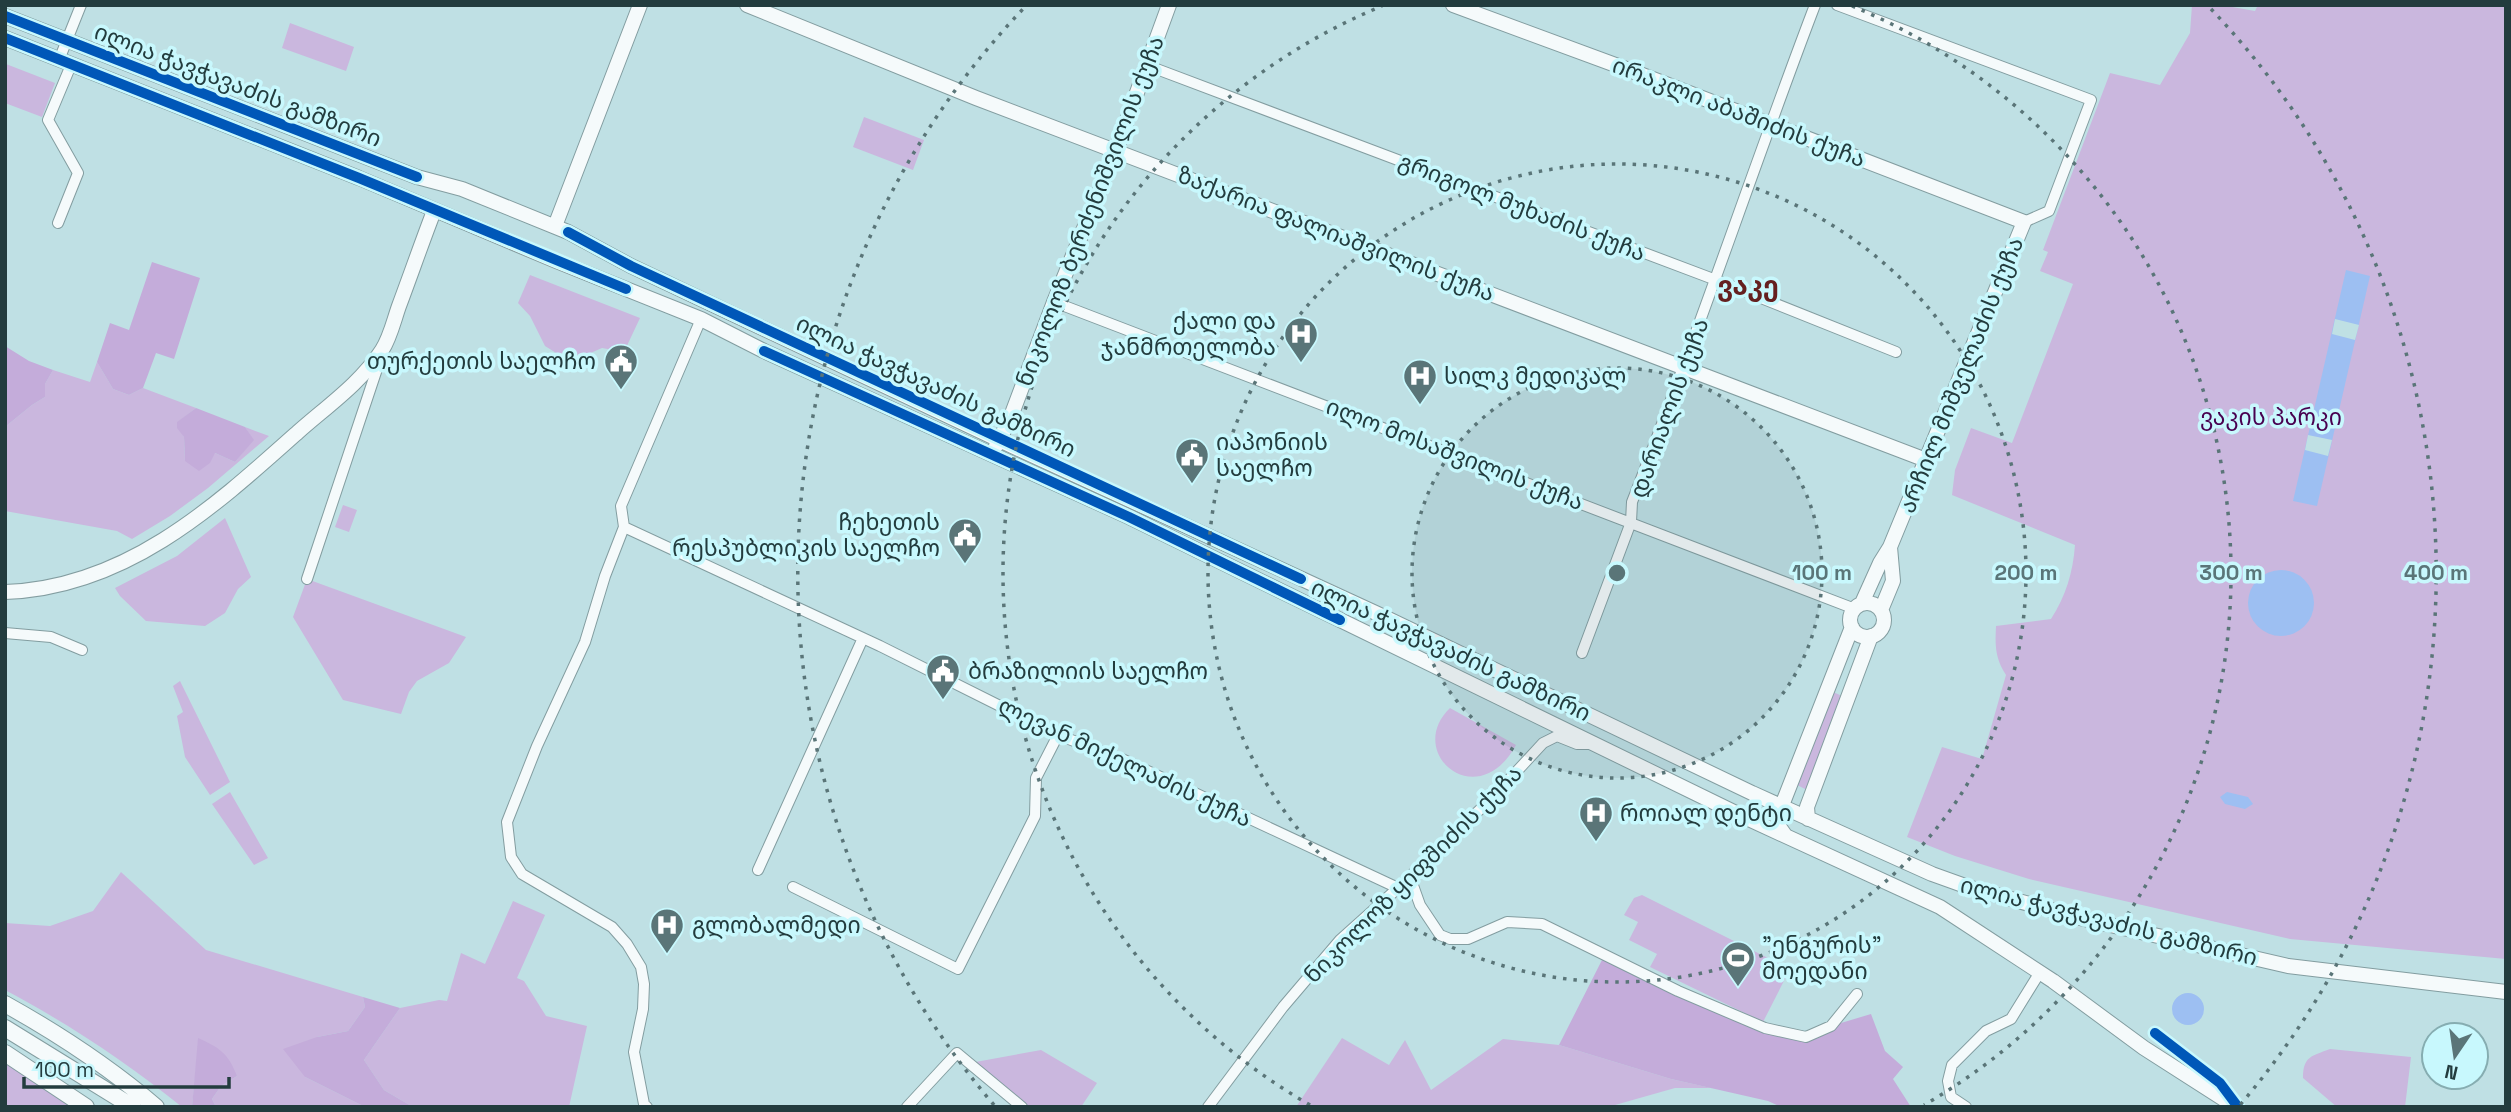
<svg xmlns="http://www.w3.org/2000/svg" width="2511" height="1112" font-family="'Space Grotesk','Noto Sans Georgian',sans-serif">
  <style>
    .green { fill: #cab7de }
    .forest { fill: #c4acda }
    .water { fill: #9dbff2 }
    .pier { fill: #bfe0e4 }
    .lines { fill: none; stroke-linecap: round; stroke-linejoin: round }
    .street-casing { stroke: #839da0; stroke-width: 12 }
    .secondary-casing { stroke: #839da0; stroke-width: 16 }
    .primary-casing { stroke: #839da0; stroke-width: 18 }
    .street { stroke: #f5fafb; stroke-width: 10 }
    .secondary { stroke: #f5fafb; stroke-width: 14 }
    .primary { stroke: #f5fafb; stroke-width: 16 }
    .cycleway-casing { stroke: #c8f8fd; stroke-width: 15 }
    .cycleway { stroke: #0057b8; stroke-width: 10 }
    .ring { fill: none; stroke: #5a7578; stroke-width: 3.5; stroke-dasharray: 3.5 7 }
    .labels { text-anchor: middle; stroke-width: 7; stroke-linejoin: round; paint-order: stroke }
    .street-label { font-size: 23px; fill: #233c3e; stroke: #c8f8fd }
    .poi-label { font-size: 23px; fill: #233c3e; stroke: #c8f8fd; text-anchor: start }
    .park-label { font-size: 23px; fill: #480150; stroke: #c8f8fd }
    .quarter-label { font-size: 26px; font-weight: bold; fill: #652020; stroke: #c8f8fd }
    .centre { fill: #5a7578; stroke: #c8f8fd; stroke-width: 3.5 }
    .ring-label { font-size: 21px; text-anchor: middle; font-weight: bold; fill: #5a7578; stroke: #c8f8fd; stroke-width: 7; stroke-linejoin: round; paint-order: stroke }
  </style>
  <rect width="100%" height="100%" fill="#bfe0e4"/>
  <path class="green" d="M2192,5H2221L2255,11L2258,5H2506V959L2290,939L2029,879L1955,856L1907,837L1942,747L1982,759L2006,675C1995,658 1995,646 1996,626L2051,619C2066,596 2073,572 2075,545L1952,495L1955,470L1971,428L2012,443L2073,284L2040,271L2048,252L2043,250L2110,73L2160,85L2190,33Z
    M290,23L354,47L346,71L282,48Z
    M6,64L55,83L42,117L5,103Z
    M864,117L924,140L913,170L853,147Z
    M530,275L640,318L624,352L602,348L579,358L561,356L545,346L530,316L518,303Z
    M97,362L113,389L129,395L143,388L196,408L178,422L184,437L185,461L215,453L235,462L253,440L245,427L269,436L208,488L170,516L132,539L117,531L5,511V427L32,405L45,397V384L53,370L90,382Z
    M343,505L357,510L349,532L335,527Z
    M225,518L251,577L238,589L225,613L205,626L146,621L120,596L115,588L177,556Z
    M307,579L466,637L449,663L417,681L409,692L401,714L343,700L293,617Z
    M180,681L230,782L210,795L185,757L177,716L183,712L173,686Z
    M1831,691L1842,696L1807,790L1795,784Z
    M1450,708L1516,745C1477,816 1404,752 1450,708Z
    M230,792L268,858L254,865L212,804Z
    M121,872L206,950L363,997L365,1007L348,1031L317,1037L305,1077L365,1107H216L212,1099L221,1086L237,1076L199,1039L192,1107H182C126,1062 69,1024 5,990V923L50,926L93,911Z
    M1642,895L1790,969L1763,1022L1650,967L1657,954L1629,940L1638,922L1624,915L1634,898Z
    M513,901L545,915L517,978L524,981L546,1016L587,1026L569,1107H413L384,1090L364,1060L400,1008L439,1000L447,1001L461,953L485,964Z
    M1342,1038L1389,1065L1405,1040L1431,1090L1503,1039L1559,1045L1671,1079L1711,1088H1675L1608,1107H1296Z
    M2330,1049L2411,1057L2405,1107H2337L2303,1078C2303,1056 2312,1056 2330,1049Z
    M1041,1050L1097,1083L1081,1107H1023L970,1063Z
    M5,1059L77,1107H5Z"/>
  <path class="forest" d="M152,262L200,278L174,359L156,353L143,388L129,395L113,389L97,362L110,323L129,330Z
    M5,346L29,361L53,370L45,384V397L32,405L5,427Z
    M196,408L245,427L254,440L235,462L215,453L210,463L199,471L185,461L184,437L177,428V422Z
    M1603,958L1670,992L1761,1032L1765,1028L1806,1037L1831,1026L1871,1014L1885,1051L1903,1067L1893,1079L1911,1107H1781L1768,1101L1671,1079L1559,1045Z
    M363,997L400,1008L364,1060L384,1090L413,1107H365L305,1077L283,1049L317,1037L348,1031L365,1007Z
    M198,1038C220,1048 228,1053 237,1076L221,1086L212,1099L216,1107H192Z"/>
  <path class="water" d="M2346,270L2370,276L2317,506L2293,501Z
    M2248 603a33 33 0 1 1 66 0a33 33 0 1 1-66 0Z
    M2227,792L2248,797L2253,804L2245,809L2225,804L2220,797Z
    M2172 1009a16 16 0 1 1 32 0a16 16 0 1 1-32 0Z"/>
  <path class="pier" d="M2335,319L2359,325L2355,340L2332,334Z
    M2308,435L2332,440L2328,456L2305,450Z"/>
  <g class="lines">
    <g class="street-casing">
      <path id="street" d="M1837,5L2091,100L2049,211L2024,222
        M59,60L81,5
        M1146,65L1716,280L1896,352
        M58,223L78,173L48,120L71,65
        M1054,302L1855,609
        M624,527L880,646L1058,735L1122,759L1398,888
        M307,579L382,354
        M5,633L51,637L82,650
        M1582,653L1631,522L1632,502C1697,338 1752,170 1815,5
        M758,870L863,638
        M1410,877L1420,905L1440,935L1450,939H1468L1507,922L1542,924L1678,991L1765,1028L1806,1037L1831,1026L1857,994
        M793,887L958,969L1035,816L1036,778L1058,735
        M647,1107L644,1104L634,1052L643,1009L644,984L641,967L627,944L612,927L522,874L511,857L507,822L537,746L585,642L605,576L624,527L621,506L701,319
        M907,1107L957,1053L1022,1107
        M1208,1107L1283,1007L1340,940L1398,888L1493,797L1543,743L1557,736L1577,744H1593
        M1966,1107L1951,1097L1948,1081L1952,1065L1986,1031L2011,1019L2040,972"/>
    </g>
    <g class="secondary-casing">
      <path id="secondary" d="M747,5L976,98L1926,460
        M1453,5L1640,74L2024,222L1890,547L1880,563L1862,603
        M5,16L417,177L462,189L568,232L631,266L999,440L1378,614L1752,793L1932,874L1971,888L2080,918L2288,966L2506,992
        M5,38L359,178L556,261L701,319L764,351L1129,517L1742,816L1940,907L2053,981L2144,1048L2236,1107
        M555,226L640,5
        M996,446L1010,419L1054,302L1116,150L1169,5
        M5,592C125,588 213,508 298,432C326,407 361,383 382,350C390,338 394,320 399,306C411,274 422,242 434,211
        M1850 620a17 17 0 1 1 34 0a17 17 0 1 1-34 0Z
        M1881,610L1893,581L1890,547
        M1808,819L1807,807L1871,636
        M1785,835L1778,825L1779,813L1852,627"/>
    </g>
    <g class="primary-casing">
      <path id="primary" d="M5,1004C59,1034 109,1067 156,1107
        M5,1028L133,1107
        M5,1053L86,1107"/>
    </g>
    <use href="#street" class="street"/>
    <use href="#secondary" class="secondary"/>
    <use href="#primary" class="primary"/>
    <g class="cycleway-casing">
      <path id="cycleway" d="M5,16L417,177
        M5,38L359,178L626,289
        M568,232L631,266L1301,579
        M764,351L1129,517L1340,620
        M2155,1033L2220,1083L2238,1107"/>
    </g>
    <use href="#cycleway" class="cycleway"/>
  </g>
  <circle cx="1617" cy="573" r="205" fill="#5a7578" fill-opacity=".12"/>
  <g class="ring">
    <circle cx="1617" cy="573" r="205"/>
    <circle cx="1617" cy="573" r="409"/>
    <path d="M1310 1105A614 614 0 0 1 1382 6M1852 6A614 614 0 0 1 1924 1105"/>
    <path d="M994 1105A819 819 0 0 1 1023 9M2211 9A819 819 0 0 1 2240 1105"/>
  </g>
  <defs>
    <g id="hospital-pin" transform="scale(1.75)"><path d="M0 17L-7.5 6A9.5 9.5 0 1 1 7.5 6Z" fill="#5a7578" stroke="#c8f8fd"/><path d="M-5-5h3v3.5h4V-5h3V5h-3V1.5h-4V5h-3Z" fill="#fff"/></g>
    <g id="civic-pin" transform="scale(1.75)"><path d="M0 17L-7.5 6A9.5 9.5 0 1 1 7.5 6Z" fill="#5a7578" stroke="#c8f8fd"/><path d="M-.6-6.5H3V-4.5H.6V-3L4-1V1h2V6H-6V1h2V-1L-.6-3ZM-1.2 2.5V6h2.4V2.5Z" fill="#fff"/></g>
    <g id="stadium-pin" transform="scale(1.75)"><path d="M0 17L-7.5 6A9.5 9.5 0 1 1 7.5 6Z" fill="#5a7578" stroke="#c8f8fd"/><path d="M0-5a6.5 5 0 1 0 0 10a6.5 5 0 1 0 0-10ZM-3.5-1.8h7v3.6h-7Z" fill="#fff"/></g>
  </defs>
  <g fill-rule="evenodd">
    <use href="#hospital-pin" x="1301" y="334"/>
    <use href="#civic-pin" x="621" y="361"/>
    <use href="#hospital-pin" x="1420" y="376"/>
    <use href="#civic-pin" x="1192" y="455"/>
    <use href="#civic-pin" x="965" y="535"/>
    <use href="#civic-pin" x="943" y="671"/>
    <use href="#hospital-pin" x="1596" y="813"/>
    <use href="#hospital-pin" x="667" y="925"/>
    <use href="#stadium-pin" x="1738" y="958"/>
  </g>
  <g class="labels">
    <g class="street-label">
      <text transform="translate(238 85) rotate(21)" y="8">ილია ჭავჭავაძის გამზირი</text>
      <text transform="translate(1739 112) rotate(21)" y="8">ირაკლი აბაშიძის ქუჩა</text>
      <text transform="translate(1522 207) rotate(21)" y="8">გრიგოლ მუხაძის ქუჩა</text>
      <text transform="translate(1090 211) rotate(-69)" y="8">ნიკოლოზ ბერძენიშვილის ქუჩა</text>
      <text transform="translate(1336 234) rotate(21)" y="8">ზაქარია ფალიაშვილის ქუჩა</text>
      <text transform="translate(1961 375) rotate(-68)" y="8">არჩილ მიშველაძის ქუჩა</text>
      <text transform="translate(936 386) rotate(25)" y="8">ილია ჭავჭავაძის გამზირი</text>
      <text transform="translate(1669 408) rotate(-70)" y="8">დარიალის ქუჩა</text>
      <text transform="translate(1455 454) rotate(21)" y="8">ილო მოსაშვილის ქუჩა</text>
      <text transform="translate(1451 650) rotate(25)" y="8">ილია ჭავჭავაძის გამზირი</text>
      <text transform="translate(1125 762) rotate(25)" y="8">ლევან მიქელაძის ქუჩა</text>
      <text transform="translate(1413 874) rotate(-45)" y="8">ნიკოლოზ ყიფშიძის ქუჩა</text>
      <text transform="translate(2109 921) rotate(14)" y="8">ილია ჭავჭავაძის გამზირი</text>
    </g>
    <g class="poi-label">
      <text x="1276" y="329" text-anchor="end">ქალი და<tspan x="1276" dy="26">ჯანმრთელობა</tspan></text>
      <text x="596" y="369" text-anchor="end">თურქეთის საელჩო</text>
      <text x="1444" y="384">სილკ მედიკალ</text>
      <text x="1216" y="450">იაპონიის<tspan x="1216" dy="26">საელჩო</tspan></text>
      <text x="940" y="530" text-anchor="end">ჩეხეთის<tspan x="940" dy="26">რესპუბლიკის საელჩო</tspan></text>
      <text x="968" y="679">ბრაზილიის საელჩო</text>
      <text x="1620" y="821">როიალ დენტი</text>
      <text x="692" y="933">გლობალმედი</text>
      <text x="1762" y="953">"ენგურის"<tspan x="1762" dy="26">მოედანი</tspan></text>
    </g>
    <g class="park-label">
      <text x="2271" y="425">ვაკის პარკი</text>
    </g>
    <g class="quarter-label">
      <text x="1748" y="295">ვაკე</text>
    </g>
  </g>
  <circle cx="1617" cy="573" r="10" class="centre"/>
  <g class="ring-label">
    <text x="1822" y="580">100 m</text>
    <text x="2026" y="580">200 m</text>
    <text x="2231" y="580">300 m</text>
    <text x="2436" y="580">400 m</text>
  </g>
  <rect width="2511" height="1112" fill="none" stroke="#233c3e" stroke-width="14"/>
  <g transform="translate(2455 1056) rotate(193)"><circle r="33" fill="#c8f8fd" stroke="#86adb1" stroke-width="2"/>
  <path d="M0-5L12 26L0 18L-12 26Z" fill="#5a7578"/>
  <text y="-10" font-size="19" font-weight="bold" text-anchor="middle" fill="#233c3e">N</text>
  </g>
  <path d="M24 1077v10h205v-10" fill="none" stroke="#233c3e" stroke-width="3.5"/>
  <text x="35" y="1077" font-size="21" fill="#233c3e" stroke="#c8f8fd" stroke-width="5" paint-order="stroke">100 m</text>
</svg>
